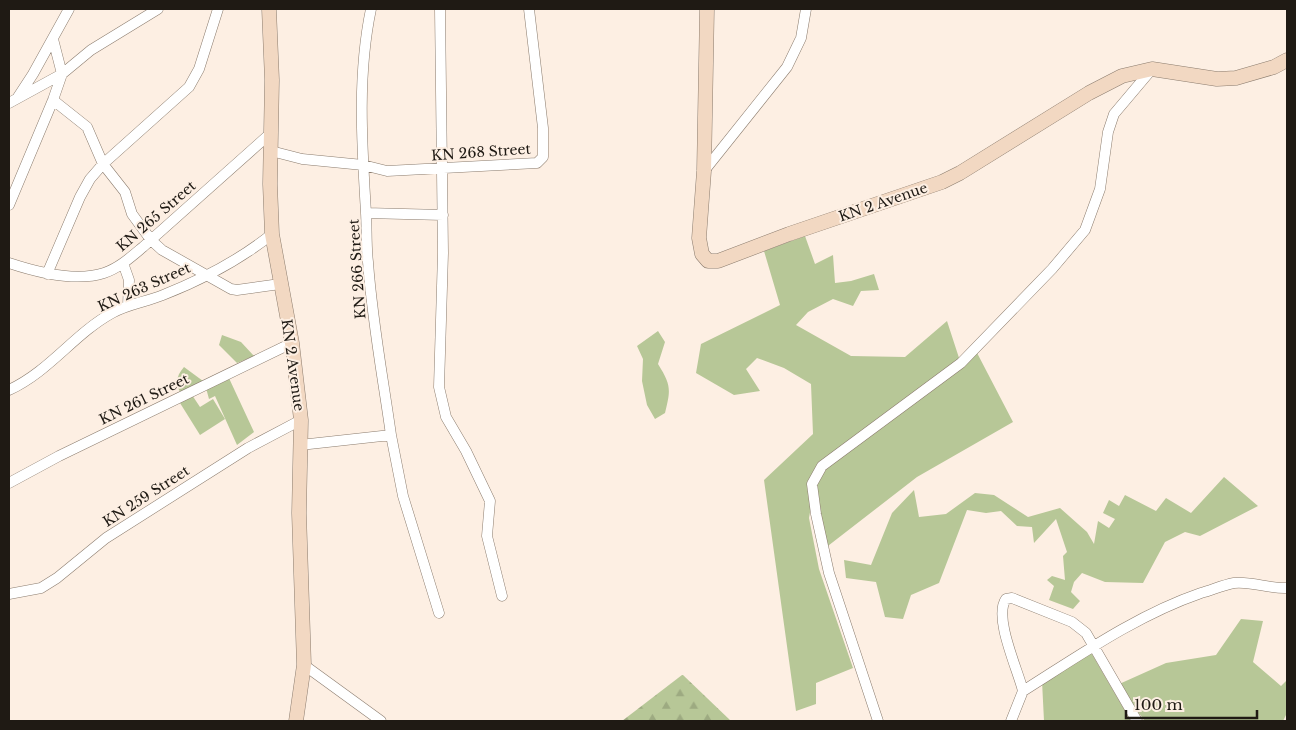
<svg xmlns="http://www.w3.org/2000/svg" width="1296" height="730" font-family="'Libre Baskerville',serif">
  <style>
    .green { fill: #b7c797 }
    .forest { fill: url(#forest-firs) }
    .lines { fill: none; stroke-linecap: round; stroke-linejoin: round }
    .street-casing { stroke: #8b7c6e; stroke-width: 11 }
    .secondary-casing { stroke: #8b7c6e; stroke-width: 15 }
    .street { stroke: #fff; stroke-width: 10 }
    .secondary { stroke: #f2d8c2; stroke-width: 14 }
    .labels { text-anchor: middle; stroke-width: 4; stroke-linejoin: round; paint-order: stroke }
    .street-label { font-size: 14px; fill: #1f1a14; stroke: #fdefe3 }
  </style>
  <defs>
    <pattern id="forest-firs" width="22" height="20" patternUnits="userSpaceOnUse" patternTransform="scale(1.25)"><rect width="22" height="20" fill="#b7c797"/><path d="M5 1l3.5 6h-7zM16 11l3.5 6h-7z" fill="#9daa81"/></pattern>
  </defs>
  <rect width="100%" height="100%" fill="#fdefe3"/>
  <path class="green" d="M805,236L815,264L833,255L835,283L851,281L874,274L879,290L861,291L853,306L833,299L808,312L796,325L851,356L905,357L947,321L960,361L975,349L1013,422L917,477L824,549L816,478L809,518L819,569L853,668L816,683V704L796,711L764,480L813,434L811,384L784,368L757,358L746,369L760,391L734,395L696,373L701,344L780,305L764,251Z
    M658,331L665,342L658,364C671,385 671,389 665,413L655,419L647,405L642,381L643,359L637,346Z
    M222,335L241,342L254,356L237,363L219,345Z
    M184,367L203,381L180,392C175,382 177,375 184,367Z
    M228,376L254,432L237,445L215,396L209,399L206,388Z
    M192,395L200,407L213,399L225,419L200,435L180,403Z
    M1224,477L1258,506L1200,536L1185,532L1165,542L1143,583L1105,582L1082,573L1074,582L1071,592L1080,601L1073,609L1049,600L1054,586L1047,580L1052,576L1065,580L1063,556L1067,552L1056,519L1034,543L1032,527L1017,526L1001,511L986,513L967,510L939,583L911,595L903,619L885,617L876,582L846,578L844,560L871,565L892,513L914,490L919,517L946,514L975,493L994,495L1028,517L1060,508L1087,532L1094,544L1098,521L1109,528L1115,519L1103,513L1109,500L1119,506L1125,495L1156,511L1166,498L1191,513Z
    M1241,619L1263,621L1253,662L1281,686L1287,680V713L1283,721H1145L1117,685L1166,663L1216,655Z
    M1089,649L1131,721H1044L1042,681Z"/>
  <path class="forest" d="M683,675L731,721H622L682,675Z"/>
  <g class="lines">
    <g class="street-casing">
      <path id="street" d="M440,9L443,253L439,387L446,417L466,451L490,501L487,536L502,596
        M18,97L33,74L69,9
        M53,100L87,127L103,164L125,192L132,214L151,240L162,250L231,289L237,290L280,284
        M9,103L62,74L91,50L158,9
        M271,151L302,159L363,165L387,171L537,163L543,157V128L529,9
        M704,171L787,67L801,38L806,9
        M9,205L53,100L62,74L53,39
        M366,213L443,215
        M9,263C36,272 76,282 104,273C119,268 131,257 143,247L272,132
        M123,263L129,280L128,306
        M47,274L80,197L90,179L103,164L189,87L199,69L218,9
        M9,390C50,371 74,334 112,313C128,304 146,302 163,295C201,280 241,259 272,234
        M391,435L403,496L439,613
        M300,445L391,435C383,378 372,320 368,262C366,246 367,229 366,213C362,145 357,76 371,9
        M9,483L59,456L292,343
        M9,594L41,588L57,578L106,538L248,448L301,420
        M304,665L381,721
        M1023,691C1080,655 1137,615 1201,593C1212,590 1223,585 1234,583C1252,581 1269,589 1287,588
        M878,721L829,573L816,514L812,484L822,466L961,363L1052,269L1085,230L1100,189L1108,132L1114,114L1152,69
        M1011,721L1023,691C1018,670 993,617 1006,599L1012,598L1072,622L1086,633L1137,721"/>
    </g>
    <g class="secondary-casing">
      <path id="secondary" d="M269,9L272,80L270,184L272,234L292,343L301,420L299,513L304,665L296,721
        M707,9L704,171L699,238L702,254L708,261H718L789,234L942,182L960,173L1089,93L1122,76L1152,69L1217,79L1236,78L1274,67L1287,60"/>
    </g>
    <use href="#street" class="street"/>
    <use href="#secondary" class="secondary"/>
  </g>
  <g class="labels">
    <g class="street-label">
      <text transform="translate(481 152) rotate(-4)" y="5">KN 268 Street</text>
      <text transform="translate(883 202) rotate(-19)" y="5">KN 2 Avenue</text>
      <text transform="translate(156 216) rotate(-41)" y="5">KN 265 Street</text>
      <text transform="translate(357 269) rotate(-94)" y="5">KN 266 Street</text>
      <text transform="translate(144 287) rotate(-24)" y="5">KN 263 Street</text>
      <text transform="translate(293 365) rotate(82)" y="5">KN 2 Avenue</text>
      <text transform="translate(144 399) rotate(-26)" y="5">KN 261 Street</text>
      <text transform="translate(146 496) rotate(-33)" y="5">KN 259 Street</text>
    </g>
  </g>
  <rect width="1296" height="730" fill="none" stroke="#1f1a14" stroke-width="20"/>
  <path d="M1126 710v8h131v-8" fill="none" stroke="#1f1a14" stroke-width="2.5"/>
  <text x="1134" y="710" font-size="15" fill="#1f1a14" stroke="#fdefe3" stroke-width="4" paint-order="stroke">100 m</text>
</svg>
